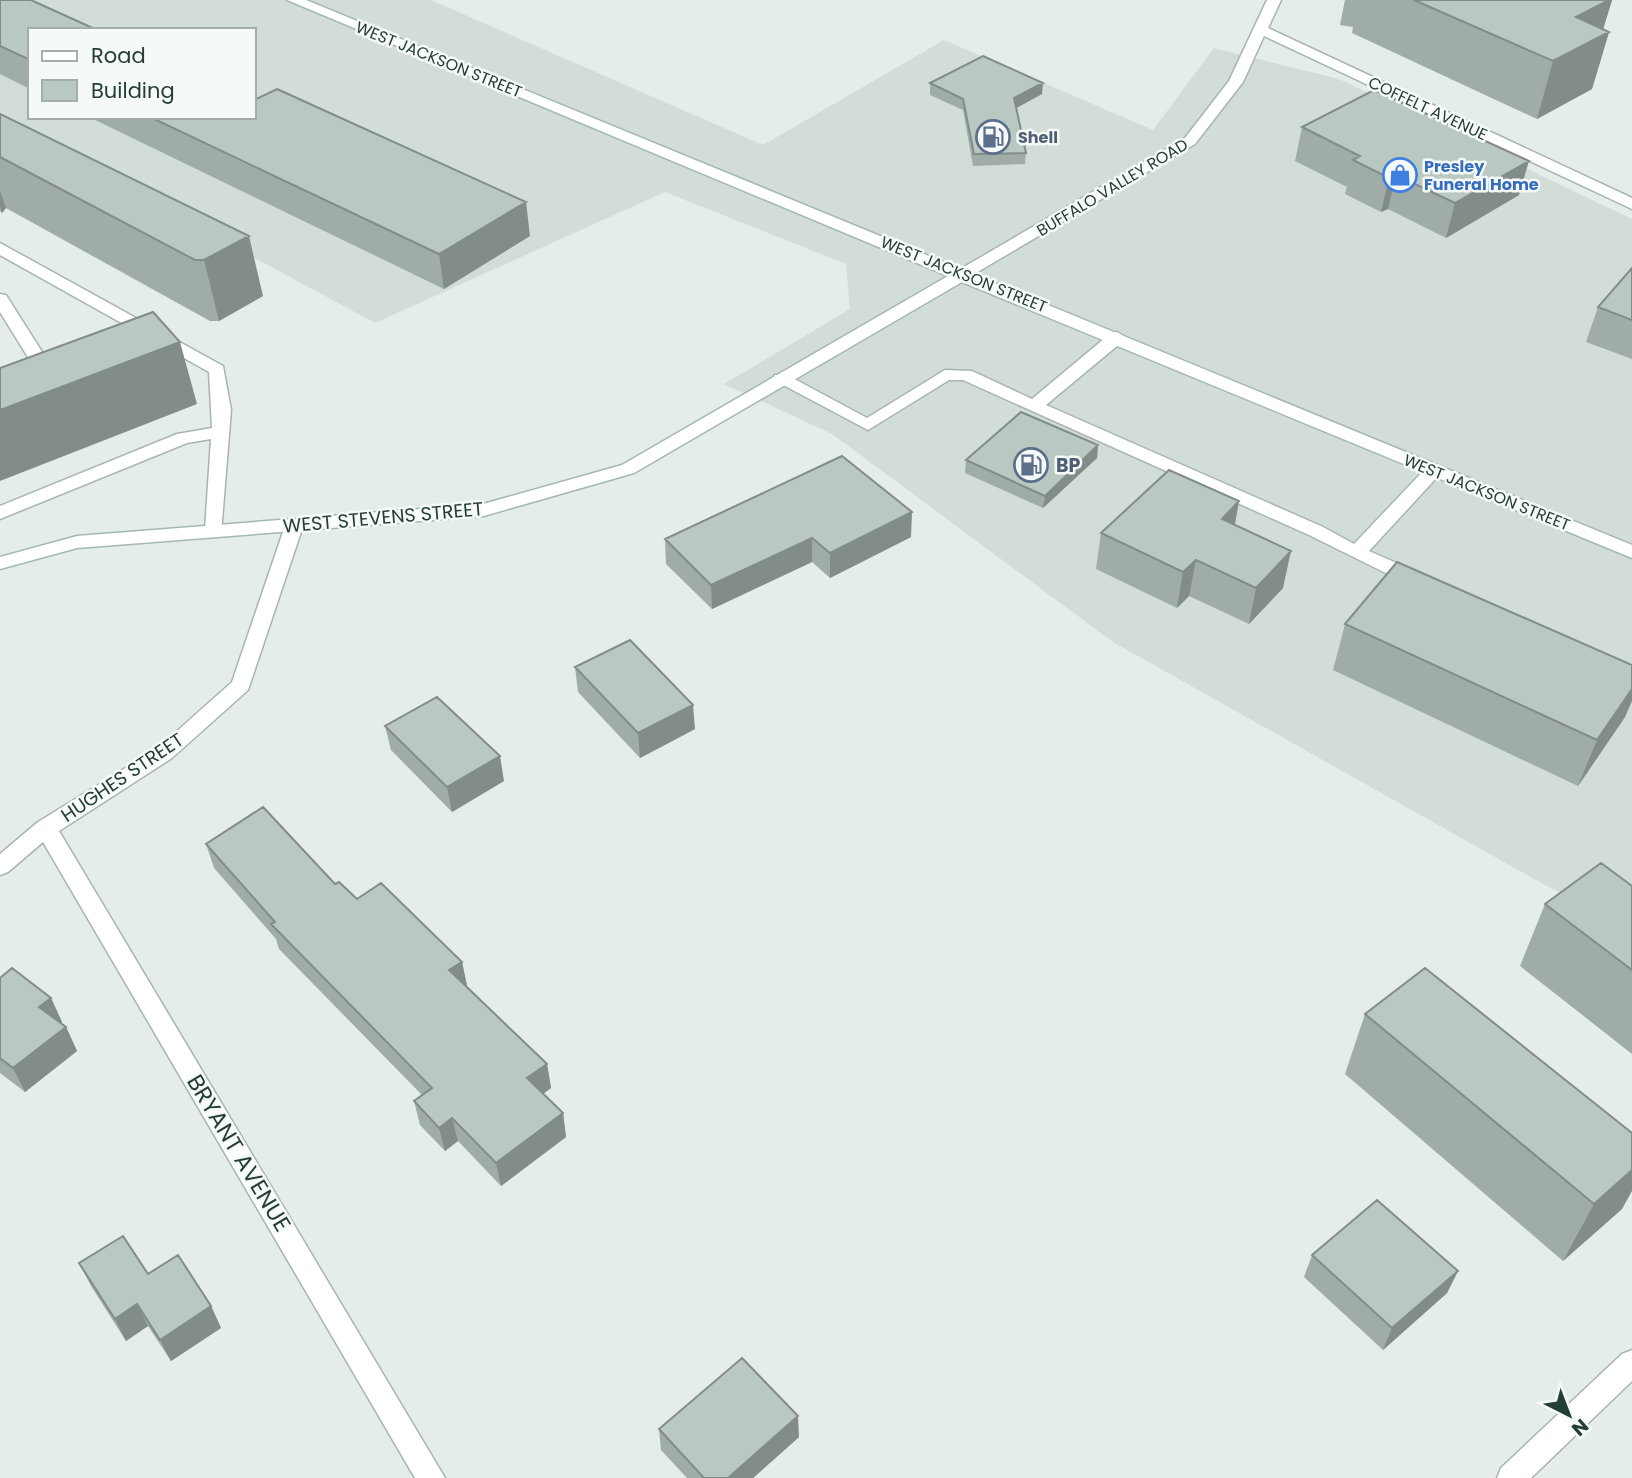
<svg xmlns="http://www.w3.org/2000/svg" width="1632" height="1478" font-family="Poppins,sans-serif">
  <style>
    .built { fill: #d3ddd8; fill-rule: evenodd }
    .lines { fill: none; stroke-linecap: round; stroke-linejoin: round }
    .lane-casing { stroke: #a7b5b0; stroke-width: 3 }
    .street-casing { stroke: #a7b5b0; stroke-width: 3 }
    .secondary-casing { stroke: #a3b8b1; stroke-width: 3 }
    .lane { fill: #fff; fill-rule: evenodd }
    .street { fill: #fff; fill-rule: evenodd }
    .secondary { fill: #fff; fill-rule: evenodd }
    .wall { fill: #a0aca7 }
    .shaded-wall { fill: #828c88 }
    .building { fill: #bac8c2; stroke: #828c88; stroke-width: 2 }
    .labels { text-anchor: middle; stroke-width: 5; stroke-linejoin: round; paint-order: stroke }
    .far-street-label { font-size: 16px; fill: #243e37; stroke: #f5f9f7 }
    .far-service-label { font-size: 16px; font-weight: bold; fill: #4e5e75; stroke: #f5f9f7; text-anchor: start }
    .far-shop-label { font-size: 16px; font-weight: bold; fill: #366cbe; stroke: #f5f9f7; text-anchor: start }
    .service-label { font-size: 19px; font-weight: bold; fill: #4e5e75; stroke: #f5f9f7; text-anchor: start }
    .street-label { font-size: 19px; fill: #243e37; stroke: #f5f9f7 }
    .near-street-label { font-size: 23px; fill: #243e37; stroke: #f5f9f7 }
  </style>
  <rect width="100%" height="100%" fill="#e4ede9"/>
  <path class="built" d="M0,0H431L763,145L944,40L1153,130L1214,48L1339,79L1632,219V927L1543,884L1113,642L832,434L724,384L850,309L846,264L665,192L375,323L0,120ZM30,30H254V117H30Z"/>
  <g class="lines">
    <g class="lane-casing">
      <path id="lane" d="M1117,332L1125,337L1123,341L1046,405L1323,527L1354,544L1428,466H1440L1443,470L1440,474L1369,551L1426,576L1429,581L1426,586H1412L1309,535L963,380H949L868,430L772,379L775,375H787L867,418L945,370L972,371L1032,399L1111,333Z"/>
    </g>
    <g class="street-casing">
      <path id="street" d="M1267,0H1281L1268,28L1632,198V209L1264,36L1243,82L1195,144L969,277H957V271L1185,138L1229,81Z
        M0,243L223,366L231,410L221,534H207L205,530L211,439L187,443L0,519V506L177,434L212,428L209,372L0,255Z
        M0,294L6,295L44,355L56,351L65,356C58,364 44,369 34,367L0,312Z
        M294,520L303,526L248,690L172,758L59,831L445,1478H415L43,842L8,872L0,875V854L38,822L158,748L232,682L285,526Z
        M1632,1350V1381L1531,1478H1497L1501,1468L1622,1354Z"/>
    </g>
    <g class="secondary-casing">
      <path id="secondary" d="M287,0H306L1632,545V558L962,282L634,473L484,516L77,548L0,569V557L77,536L483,504L622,465L948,276Z"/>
    </g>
    <use href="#lane" class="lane"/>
    <use href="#street" class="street"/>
    <use href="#secondary" class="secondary"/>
  </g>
  <path class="wall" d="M0,0L30,30V89L0,74Z
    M1345,0H1612L1603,29L1609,32L1592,89L1537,119L1352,33L1353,27L1340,25Z
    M930,83L1042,94L1016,108L1026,153L1025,164L973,166L963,110L930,95Z
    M0,114L263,296L219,321H210L6,208L2,213L0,211Z
    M89,117H254L530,236L444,289Z
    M1302,127L1519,195L1446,238L1388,209L1381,212L1345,194L1347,187L1295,161Z
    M1632,268V359L1586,342L1598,307Z
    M1098,445L1097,458L1043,508L965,473L966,460Z
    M1239,501L1235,525L1283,588L1249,624L1189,596L1177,608L1096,569L1101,533Z
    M911,537L830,578L812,562L712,609L666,564L665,539Z
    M1345,624L1625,717L1578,786L1333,670Z
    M575,667L695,729L640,758L578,692Z
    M385,726L504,781L452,812L391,750Z
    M206,844L335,884L357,899L462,962L467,986L547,1064L551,1088L543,1094L563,1113L566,1137L501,1186L458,1141L445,1151L420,1125L414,1101L422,1095L279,949L276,939L214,868Z
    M1632,886V1054L1520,966L1545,904Z
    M0,978L51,998L62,1022L60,1023L66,1027L77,1051L25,1092L0,1073Z
    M1365,1014L1622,1209L1563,1261L1345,1074Z
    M1312,1255L1458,1271L1447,1293L1383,1350L1304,1277Z
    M79,1263L148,1274L211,1306L221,1328L171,1361L148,1326L126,1341L91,1286Z
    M659,1429L799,1437L753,1478H687L661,1450Z"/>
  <path class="shaded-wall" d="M1609,0H1612L1601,36L1609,32L1592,89L1537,119L1553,61L1576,17Z
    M1043,83L1042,94L1013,110L1014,98Z
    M1529,161L1519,195L1446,238L1455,203Z
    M1396,175L1388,209L1381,212L1389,178Z
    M0,191L6,208L2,213L0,206Z
    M526,202L530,236L444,289L439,254Z
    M249,236L263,296L219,321L204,260Z
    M180,342L197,404L0,481V410Z
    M1098,445L1097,458L1043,508L1045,496Z
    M1239,501L1232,538L1222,519Z
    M912,512L911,537L830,578V553Z
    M812,538V562L712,609L711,585Z
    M1291,551L1283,588L1249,624L1256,588Z
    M1196,560L1189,596L1177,608L1183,572Z
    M1632,689V701L1625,717L1578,786L1597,740Z
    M693,705L695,729L640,758L638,733Z
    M500,756L504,781L452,812L447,787Z
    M462,962L467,986L449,970Z
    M51,998L62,1022L51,1031L39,1007Z
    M66,1027L77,1051L25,1092L13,1068Z
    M547,1064L551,1088L532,1102L527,1078Z
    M563,1113L566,1137L501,1186L496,1163Z
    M452,1118L458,1141L445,1151L439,1128Z
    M1632,1170V1191L1622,1209L1563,1261L1594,1204Z
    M1458,1271L1447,1293L1383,1350L1392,1328Z
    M137,1304L148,1326L126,1341L115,1319Z
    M211,1306L221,1328L171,1361L160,1340Z
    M798,1416L799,1437L753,1478H728Z"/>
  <path class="building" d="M0,0H31L97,30H30V60L0,46Z
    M1414,0H1609L1576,17L1609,32L1553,61Z
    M983,56L1043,83L1014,98L1026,153L974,154L963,99L930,83Z
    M277,89L526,202L439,254L150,117H254V100Z
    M1374,90L1529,161L1455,203L1396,175L1389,178L1353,160L1360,156L1302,127Z
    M0,114L249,236L204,260H195L0,157Z
    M1632,268V320L1598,307Z
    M153,312L180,342L0,410V368Z
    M1021,412L1098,445L1045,496L966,460Z
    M842,456L912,512L830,553L812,538L711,585L665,539Z
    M1169,470L1239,501L1222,519L1291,551L1256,588L1196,560L1183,572L1101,533Z
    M1397,562L1632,665V689L1597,740L1345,624Z
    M630,640L693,705L638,733L575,667Z
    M437,697L500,756L447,787L385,726Z
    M263,807L335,884L339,882L357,899L381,883L462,962L449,970L547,1064L527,1078L563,1113L496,1163L452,1118L439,1128L414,1101L432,1088L271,924L275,922L206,844Z
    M1601,863L1632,886V970L1545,904Z
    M12,968L51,998L39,1007L66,1027L13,1068L0,1058V978Z
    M1425,968L1632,1133V1170L1594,1204L1365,1014Z
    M1377,1200L1458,1271L1392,1328L1312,1255Z
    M123,1236L148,1274L178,1255L211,1306L160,1340L137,1304L115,1319L79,1263Z
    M742,1358L798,1416L728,1478H704L659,1429Z"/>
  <defs>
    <g id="fuel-ring" transform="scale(1.75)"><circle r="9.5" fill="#f5f9f7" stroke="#5c6f8a" stroke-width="1.5"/><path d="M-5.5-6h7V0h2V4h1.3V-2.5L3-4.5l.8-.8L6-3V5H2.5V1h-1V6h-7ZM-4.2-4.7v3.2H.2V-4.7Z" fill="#5c6f8a"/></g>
    <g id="shop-ring" transform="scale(1.75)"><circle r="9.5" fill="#f5f9f7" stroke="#3f7fe0" stroke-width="1.5"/><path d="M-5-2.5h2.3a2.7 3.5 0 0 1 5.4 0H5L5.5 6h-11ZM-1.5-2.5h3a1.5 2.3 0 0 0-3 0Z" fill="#3f7fe0"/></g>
  </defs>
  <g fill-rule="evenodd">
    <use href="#fuel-ring" x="993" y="137"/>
    <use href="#shop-ring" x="1400" y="175"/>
    <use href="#fuel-ring" x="1031" y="465"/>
  </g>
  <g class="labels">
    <g class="far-street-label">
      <text transform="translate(439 59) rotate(22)" y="6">WEST JACKSON STREET</text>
      <text transform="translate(1428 108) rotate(25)" y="6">COFFELT AVENUE</text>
      <text transform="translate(1112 187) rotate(-31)" y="6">BUFFALO VALLEY ROAD</text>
      <text transform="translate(964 274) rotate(22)" y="6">WEST JACKSON STREET</text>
      <text transform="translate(1487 492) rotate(22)" y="6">WEST JACKSON STREET</text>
    </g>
    <g class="far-service-label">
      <text x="1018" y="143">Shell</text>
    </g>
    <g class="far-shop-label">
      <text x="1424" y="172">Presley<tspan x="1424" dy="18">Funeral Home</tspan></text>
    </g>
    <g class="service-label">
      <text x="1056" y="472">BP</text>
    </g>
    <g class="street-label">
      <text transform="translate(383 517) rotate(-5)" y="7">WEST STEVENS STREET</text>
      <text transform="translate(122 777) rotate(-34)" y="7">HUGHES STREET</text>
    </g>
    <g class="near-street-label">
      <text transform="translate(239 1153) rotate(59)" y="8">BRYANT AVENUE</text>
    </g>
  </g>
  <rect x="28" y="28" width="228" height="91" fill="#f5f9f7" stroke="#a1aeaa" stroke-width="2"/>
  <rect x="42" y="51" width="35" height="10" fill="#ffffff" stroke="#a1aeaa" stroke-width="2"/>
  <text x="91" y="63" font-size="21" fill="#243e37">Road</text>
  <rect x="42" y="80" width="35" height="21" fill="#bac8c2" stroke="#a1aeaa" stroke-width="2"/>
  <text x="91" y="98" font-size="21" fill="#243e37">Building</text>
  <g transform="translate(1569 1415) rotate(138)" stroke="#f5f9f7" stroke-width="5" paint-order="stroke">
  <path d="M0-5L12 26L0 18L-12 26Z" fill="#243e37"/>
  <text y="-10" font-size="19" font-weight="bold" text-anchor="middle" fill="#243e37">N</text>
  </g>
</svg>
